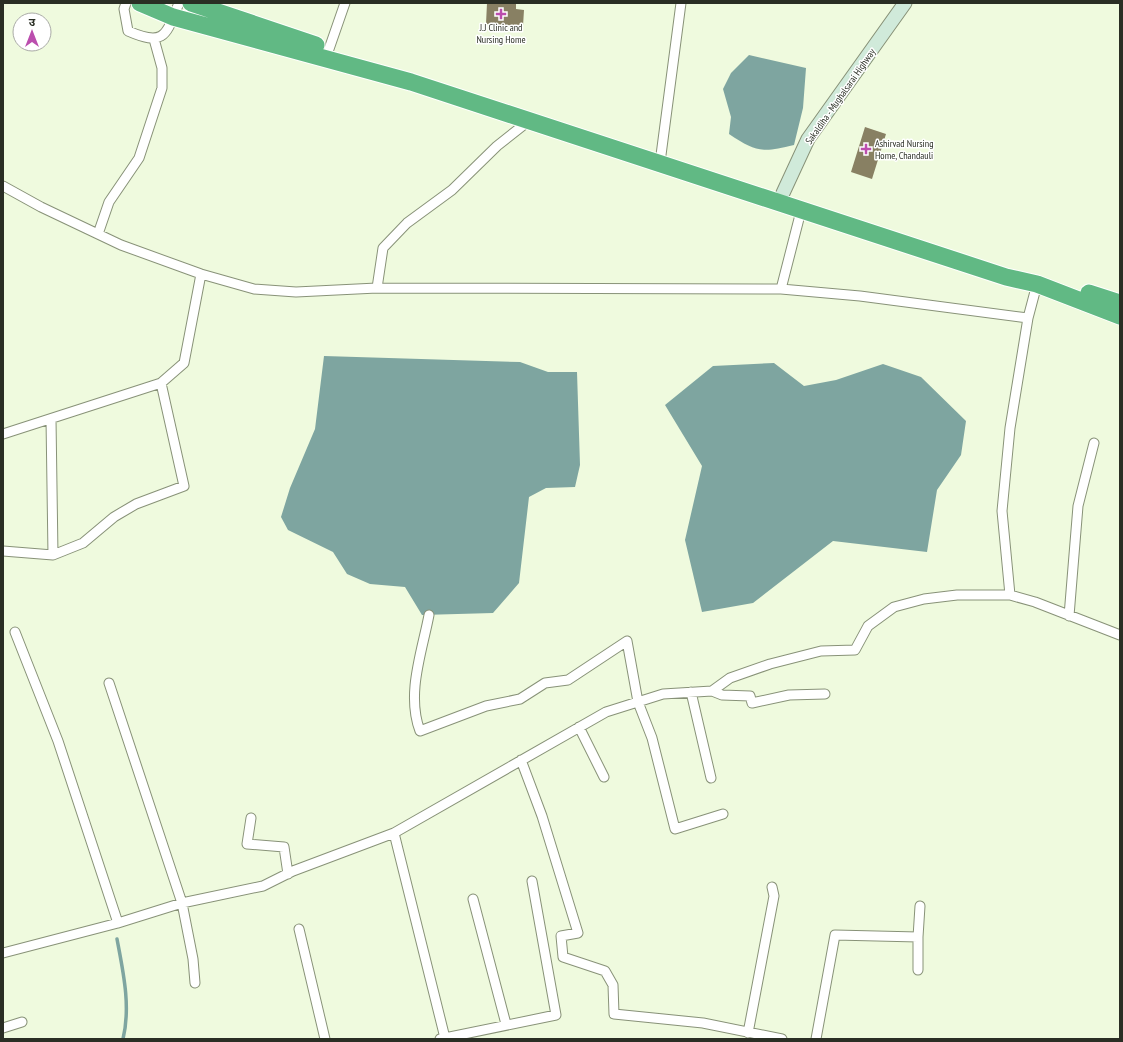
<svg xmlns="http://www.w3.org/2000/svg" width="1123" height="1042" font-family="'PT Sans Narrow','Noto Sans Devanagari',sans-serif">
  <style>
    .water { fill: #7ea5a0 }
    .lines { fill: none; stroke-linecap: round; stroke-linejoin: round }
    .stream { stroke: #7ea5a0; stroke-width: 3.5 }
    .building { fill: #888063 }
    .street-casing { stroke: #889278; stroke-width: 11 }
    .secondary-casing { stroke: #889278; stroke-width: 15 }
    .highway-casing { stroke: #fff; stroke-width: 19 }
    .street { stroke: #fff; stroke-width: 9 }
    .secondary { stroke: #d0eada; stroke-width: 13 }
    .highway { stroke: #61b984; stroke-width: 17 }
    .poi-dot { fill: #bb4eae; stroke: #fff; stroke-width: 1.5 }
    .labels { text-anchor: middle; stroke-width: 3; stroke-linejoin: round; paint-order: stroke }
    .poi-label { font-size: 10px; fill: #2a2e24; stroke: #fff }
    .street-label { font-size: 10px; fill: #2a2e24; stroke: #fff }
  </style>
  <rect width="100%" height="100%" fill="#effade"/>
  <path class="water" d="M749,55L806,68L803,108L794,145C762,153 756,152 729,134L731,117L723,89L731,73Z
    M324,356L520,362L548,372H577L580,465L575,487L546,488L529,497L519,583L493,613L422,615L405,587L370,584L347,574L333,552L288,530L281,517L290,488L315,429Z
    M774,363L804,386L836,380L883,364L921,377L966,421L961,455L937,490L927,552L833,541L753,603L702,612L685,540L702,466L665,405L713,366Z"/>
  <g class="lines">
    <path class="stream" d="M117,939C123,971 131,1006 123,1039"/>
  </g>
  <path class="building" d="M487,3H516V9L524,10L523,26L486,24Z
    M865,127L886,134L872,179L851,172Z"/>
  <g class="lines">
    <g class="street-casing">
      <path id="street" d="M126,3L124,9L128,31C165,47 166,35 179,3
        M329,49L345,3
        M661,155L681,3
        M3,186L41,207L121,245L201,274L254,289L296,292L377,288L781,289L802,207
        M98,234L109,202L139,158L162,88V68L154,39
        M1037,284L1028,318L1010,428L1002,511L1010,595L1035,602L1120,635
        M377,288L383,248L407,223L452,190L497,146L530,120
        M781,289L860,296L1028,318
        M51,419L53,555
        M3,434L161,383L184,363L201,274
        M3,551L53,555L83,543L114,517L136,504L184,486L161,383
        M429,615C422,652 406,694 420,731L486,706L520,699L545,683L568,680L627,641L638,702L652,738L675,829L723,814
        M1069,616L1078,506L1094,443
        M15,632L58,741L118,923
        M109,683L182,903L193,959L195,983
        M712,691L722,695L750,696L752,703L789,695L825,694
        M691,692L711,778
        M579,727L604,777
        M521,760L542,816L578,933L561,936L563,957L605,971L613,985L614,1014L703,1023L782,1039
        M251,818L247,844L284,847L288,874
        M394,833L606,712L663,694L712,691L730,678L770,664L821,651L855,650L868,626L894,607L924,599L957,595H1010
        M473,899L506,1024
        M299,929L325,1039
        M918,937L920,906
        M3,953L118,923L182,903L263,886L293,871L394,833L445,1038
        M3,1028L22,1022
        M748,1033L774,896L772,887
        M440,1039L556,1015L532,881
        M816,1039L835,935L918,937V970"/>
    </g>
    <g class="secondary-casing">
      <path id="secondary" d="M783,193L808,139L905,3"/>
    </g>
    <g class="highway-casing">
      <path id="highway" d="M140,3L173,17L411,82L1006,277L1037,284L1120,316
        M191,3L316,45
        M1089,293L1120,303"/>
    </g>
    <use href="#street" class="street"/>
    <use href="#secondary" class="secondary"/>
    <use href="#highway" class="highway"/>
  </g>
  <g class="poi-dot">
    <path d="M499 8h4v4h4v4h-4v4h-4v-4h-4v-4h4z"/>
    <path d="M864 143h4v4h4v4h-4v4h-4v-4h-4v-4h4z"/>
  </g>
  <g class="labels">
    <g class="poi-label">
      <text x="501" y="31">J.J Clinic and<tspan x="501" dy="12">Nursing Home</tspan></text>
      <text x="875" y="147" text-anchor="start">Ashirvad Nursing<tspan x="875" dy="12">Home, Chandauli</tspan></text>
    </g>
    <g class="street-label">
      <text transform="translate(840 96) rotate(-55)" y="4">Sakaldiha - Mughalsarai Highway</text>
    </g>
  </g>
  <rect width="1123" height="1042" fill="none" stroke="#2a2e24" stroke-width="8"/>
  <g transform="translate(32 32)"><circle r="19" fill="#ffffff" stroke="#aaaba7"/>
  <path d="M0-3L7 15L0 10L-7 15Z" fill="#bb4eae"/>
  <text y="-6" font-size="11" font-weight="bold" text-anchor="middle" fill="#2a2e24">उ</text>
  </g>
</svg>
